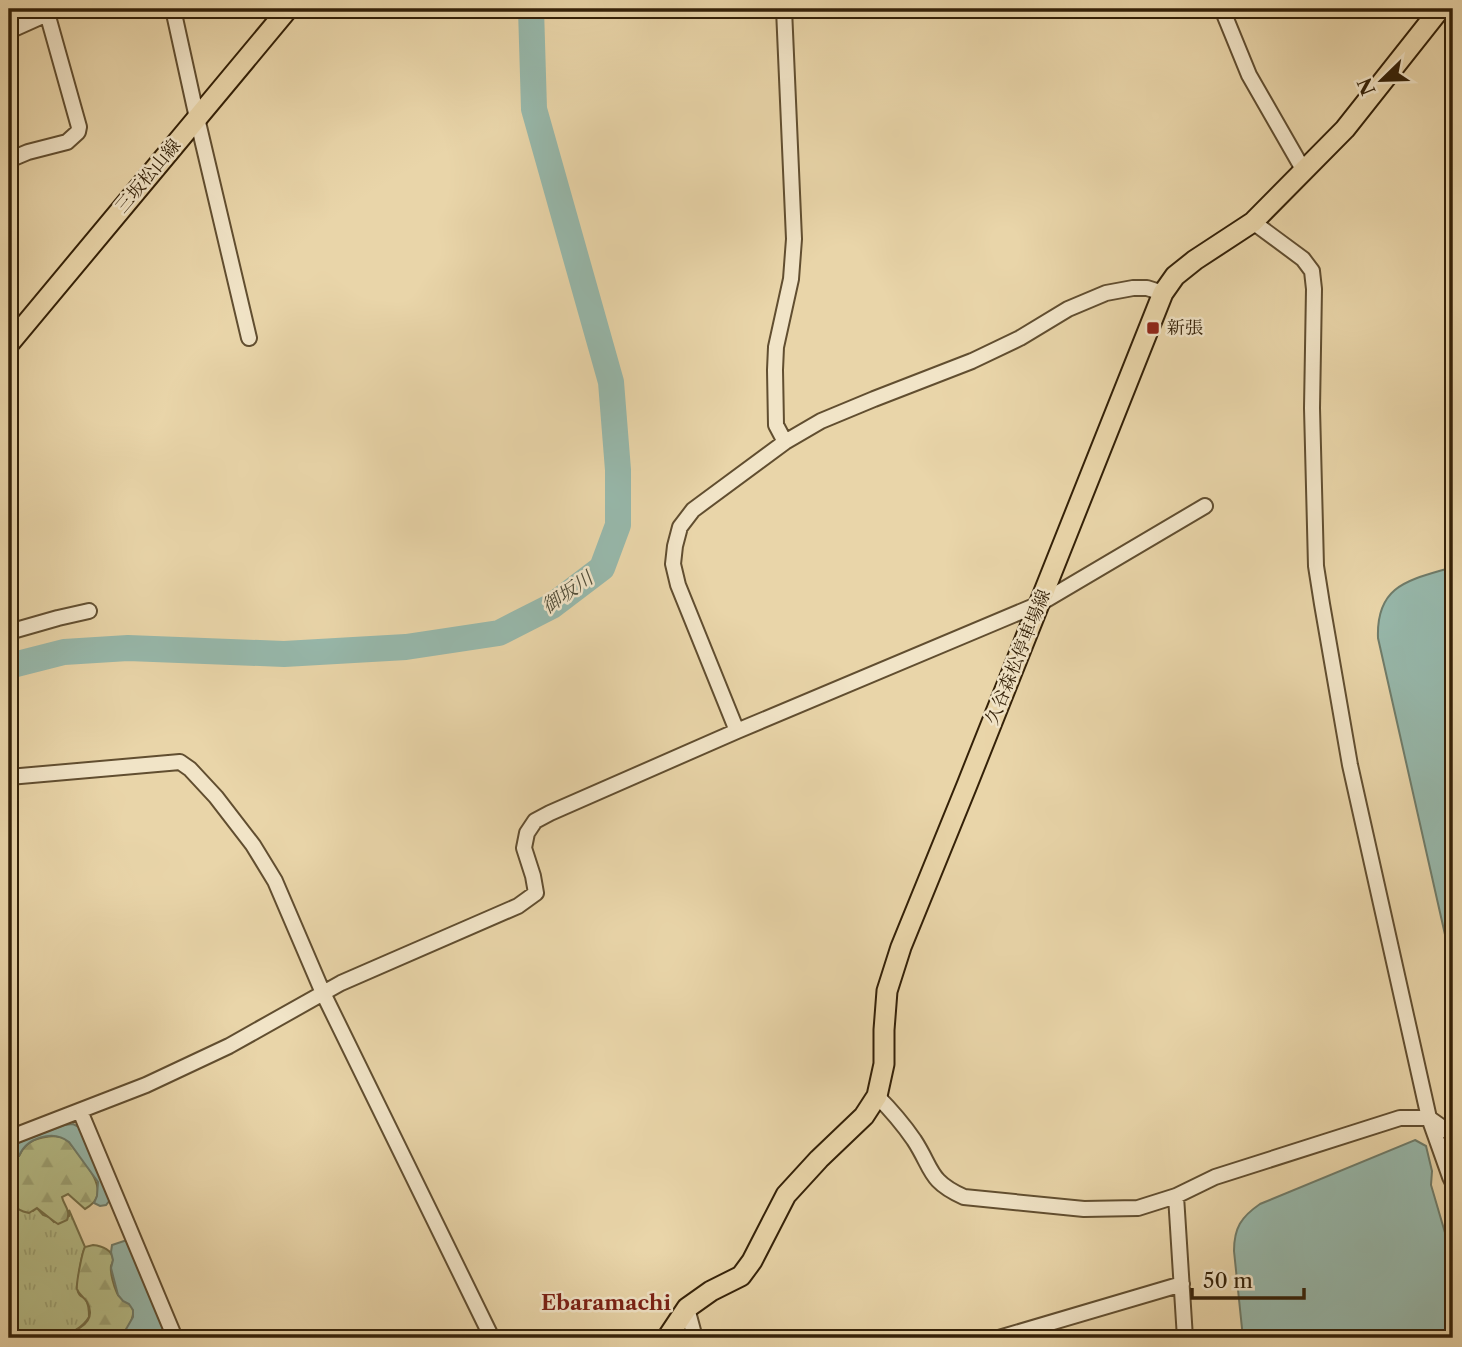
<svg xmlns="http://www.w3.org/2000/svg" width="1462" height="1347" font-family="'Libre Caslon Text','Noto Serif JP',serif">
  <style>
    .grass { fill: url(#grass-tufts); stroke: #756f48; stroke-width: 2 }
    .forest { fill: url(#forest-firs); stroke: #756f48; stroke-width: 2 }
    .water { fill: #97b8ab; stroke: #6f7c6a; stroke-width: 2 }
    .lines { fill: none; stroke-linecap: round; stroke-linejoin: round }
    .river { stroke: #97b8ab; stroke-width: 26 }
    .minor-casing { stroke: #614e30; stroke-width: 18 }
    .major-casing { stroke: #342108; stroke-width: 23 }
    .minor { stroke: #f1e4c7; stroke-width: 14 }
    .major { stroke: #e9d5a9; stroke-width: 19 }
    .poi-dot { fill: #8f2418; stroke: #f1e4c7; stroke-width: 2.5 }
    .labels { text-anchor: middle; stroke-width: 5; stroke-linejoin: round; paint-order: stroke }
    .street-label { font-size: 18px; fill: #342108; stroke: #f1e4c7 }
    .poi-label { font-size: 18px; fill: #342108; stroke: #f1e4c7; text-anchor: start }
    .water-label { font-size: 19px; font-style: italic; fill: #524e39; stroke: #f1e4c7 }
    .quarter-label { font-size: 21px; font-weight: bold; fill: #7a1f14; stroke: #f1e4c7 }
  </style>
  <defs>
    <pattern id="grass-tufts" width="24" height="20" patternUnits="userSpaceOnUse" patternTransform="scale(1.75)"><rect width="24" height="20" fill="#b6bd88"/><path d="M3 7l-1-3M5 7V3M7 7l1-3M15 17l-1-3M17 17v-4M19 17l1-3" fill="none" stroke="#9da274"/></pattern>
    <pattern id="forest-firs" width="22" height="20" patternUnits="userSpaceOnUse" patternTransform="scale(1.75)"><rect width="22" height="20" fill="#b6bd88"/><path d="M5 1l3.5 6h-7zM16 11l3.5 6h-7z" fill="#9da274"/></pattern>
  </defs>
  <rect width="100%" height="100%" fill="#e9d5a9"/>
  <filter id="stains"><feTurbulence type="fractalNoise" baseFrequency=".00286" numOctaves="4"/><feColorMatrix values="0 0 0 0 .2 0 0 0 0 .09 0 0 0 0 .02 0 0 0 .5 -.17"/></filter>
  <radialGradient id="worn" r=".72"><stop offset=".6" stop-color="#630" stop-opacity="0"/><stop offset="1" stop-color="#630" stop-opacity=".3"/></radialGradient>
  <path class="grass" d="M9,1200L16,1208L33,1211L37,1208L43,1215L49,1217L54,1222L69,1216V1210L85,1247C82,1253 76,1286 78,1292C82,1300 81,1293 86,1300C89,1305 89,1312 89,1317C73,1343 35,1338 9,1338Z"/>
  <path class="forest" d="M55,1136L64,1138L69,1142C79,1156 108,1185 94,1202C93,1203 87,1208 85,1209L68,1194L62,1197C64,1206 71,1210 67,1220L58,1224C50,1219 44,1213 37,1208L29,1213C16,1210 17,1207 9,1200V1173L13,1169L10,1162L13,1157L19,1156C26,1140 39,1137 55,1136Z
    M93,1245C102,1246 113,1250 113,1260C113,1262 112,1264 111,1266C110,1273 114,1287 117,1293C120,1299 125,1300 130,1304C138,1312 129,1328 122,1334C119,1337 116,1337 112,1338H52C68,1334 100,1326 87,1302C84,1297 79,1295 77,1289C76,1284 82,1252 85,1247Z"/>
  <path class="water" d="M1453,567V970L1378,638C1376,584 1410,580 1453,567Z
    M73,1124L79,1127L110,1200L106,1205L100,1206L94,1203L97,1196L98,1182L69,1142C53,1129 26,1138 19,1156L12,1158L10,1162L13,1169L9,1173V1146L64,1125Z
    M1415,1140L1426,1146L1432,1171L1431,1185L1453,1260V1338H1243L1234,1251C1234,1228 1241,1217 1260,1204Z
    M127,1240L169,1338H112L120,1336L125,1331L133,1317V1310L129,1304L123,1301L118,1295L111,1268L113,1260L111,1252L112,1245Z"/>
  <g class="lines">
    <path class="river" d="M9,666L64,652L128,648L284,654L406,647L499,633L552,606L602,568L618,525V470L611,382L534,109L531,9"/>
    <g class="minor-casing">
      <path id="minor" d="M173,9L197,118L249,338
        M784,9L794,239L791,279L776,347L775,370L776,425L785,442
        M1222,9L1249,75L1304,171
        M9,31L58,9
        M9,160L28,152L67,142L78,132L79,127L47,13
        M1253,222L1303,259L1312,271L1314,289L1312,408L1316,566L1322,604L1350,765L1429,1118L1450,1177L1453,1183
        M9,632L58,618L89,611
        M737,731L678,585L673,564L675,546L680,527L693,510L785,442L821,421L874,399L972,361L1020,338L1068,309L1106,293L1133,288H1147L1163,293
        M9,777L180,762L190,769L216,797L253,845L275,881L323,993L492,1338
        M877,1096C890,1109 903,1124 914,1140C933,1169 928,1181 964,1197L1084,1209L1138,1208L1176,1196L1215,1177L1400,1118H1429L1453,1135
        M80,1111L175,1338
        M9,1138L146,1085L229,1046L341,983L518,906L536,893L533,876L524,848L527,833L535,821L550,813L737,731L1039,604L1205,506
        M1176,1196L1185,1338
        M687,1308L695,1338
        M999,1338L1182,1284"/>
    </g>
    <g class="major-casing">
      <path id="major" d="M9,344L288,9
        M667,1338L687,1308L711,1291L741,1276L752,1261L786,1195L819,1159L864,1116L877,1096L884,1064V1030L887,991L901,947L967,785L1163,293L1175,276L1195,260L1253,222L1345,129L1440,9"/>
    </g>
    <use href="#minor" class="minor"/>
    <use href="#major" class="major"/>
  </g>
  <rect class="poi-dot" x="1146" y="321" width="14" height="14" rx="3.5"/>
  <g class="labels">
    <g class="street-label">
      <text transform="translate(148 176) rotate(-50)" y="6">三坂松山線</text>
      <text transform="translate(1018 657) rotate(-68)" y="6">久谷森松停車場線</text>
    </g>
    <g class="poi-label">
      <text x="1167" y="334">新張</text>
    </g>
    <g class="water-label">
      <text transform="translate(567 592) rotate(-35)" y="7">御坂川</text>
    </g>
    <g class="quarter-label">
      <text x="606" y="1310">Ebaramachi</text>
    </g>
  </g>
  <rect width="1462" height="1347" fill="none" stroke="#e9d5a9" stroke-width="35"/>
  <rect x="10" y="10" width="1441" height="1326" fill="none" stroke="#342108" stroke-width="3.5"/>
  <rect x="18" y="18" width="1427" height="1312" fill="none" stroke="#342108" stroke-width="2"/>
  <g transform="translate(1382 80) rotate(247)" stroke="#f1e4c7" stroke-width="5" paint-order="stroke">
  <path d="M0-5L12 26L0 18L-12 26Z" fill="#342108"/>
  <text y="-10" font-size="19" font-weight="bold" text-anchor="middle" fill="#342108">N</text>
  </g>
  <path d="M1192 1288v10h112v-10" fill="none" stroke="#342108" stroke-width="3.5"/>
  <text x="1203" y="1288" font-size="21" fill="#342108" stroke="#f1e4c7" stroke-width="5" paint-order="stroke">50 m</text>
  <rect width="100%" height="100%" filter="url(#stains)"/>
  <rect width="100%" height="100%" fill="url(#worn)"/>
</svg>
